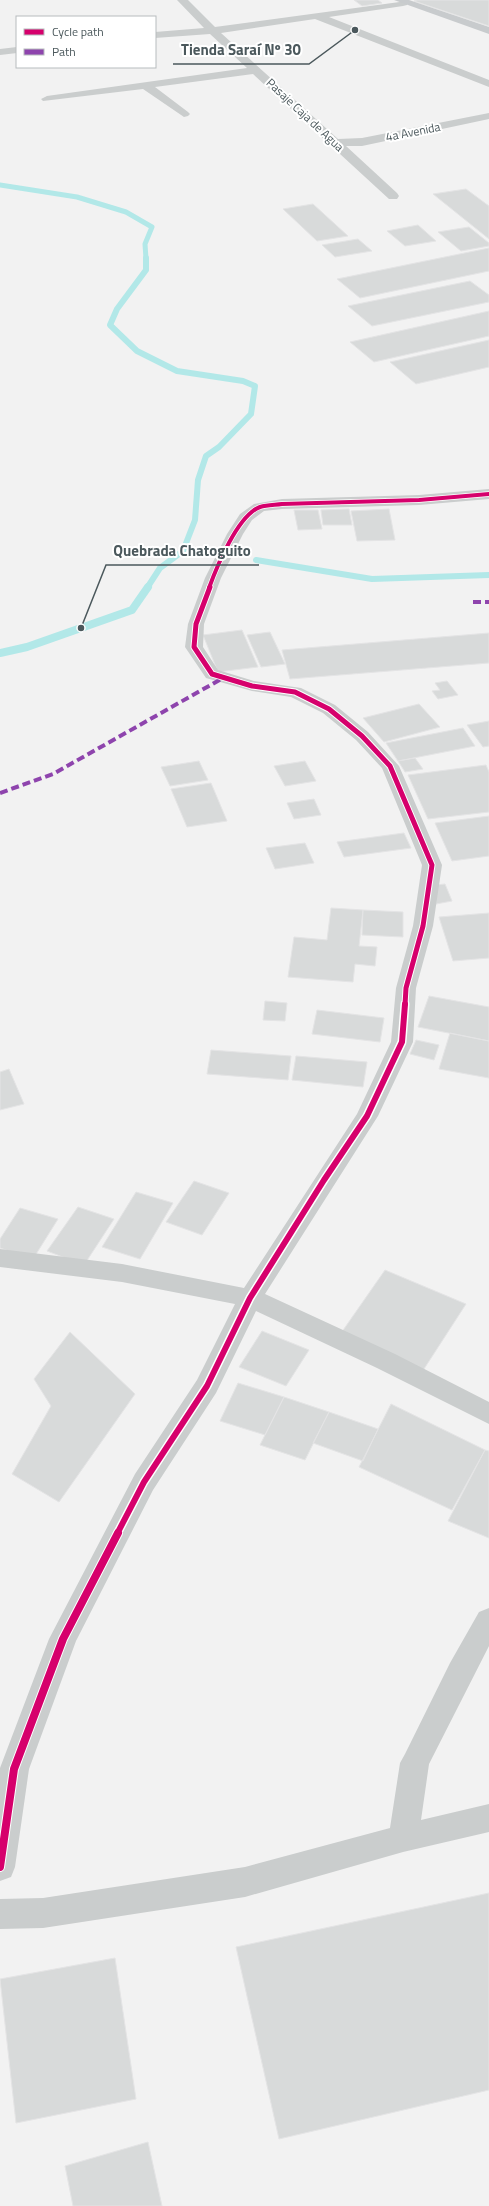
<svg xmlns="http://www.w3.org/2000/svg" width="489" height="2206" font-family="'Titillium Web',sans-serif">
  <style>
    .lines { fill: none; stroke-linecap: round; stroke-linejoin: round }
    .stream-far2 { stroke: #b2e8e8; stroke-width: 5 }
    .stream-far1 { stroke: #b2e8e8; stroke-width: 6 }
    .stream { stroke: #b2e8e8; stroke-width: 8 }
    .building { fill: #d8dada; stroke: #e4e4e5 }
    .minor { fill: #cacdcd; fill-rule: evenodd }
    .major { fill: #c8cbcd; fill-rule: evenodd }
    .quiet { stroke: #8e44ad; stroke-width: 4; stroke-dasharray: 8 4; stroke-linecap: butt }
    .cycleway-far3-casing { stroke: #fff; stroke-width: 5.5 }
    .cycleway-far2-casing { stroke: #fff; stroke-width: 7 }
    .cycleway-far1-casing { stroke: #fff; stroke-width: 9 }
    .cycleway-casing { stroke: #fff; stroke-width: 10 }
    .cycleway-far3 { stroke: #d6006c; stroke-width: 4 }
    .cycleway-far2 { stroke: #d6006c; stroke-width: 5 }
    .cycleway-far1 { stroke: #d6006c; stroke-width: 6 }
    .cycleway { stroke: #d6006c; stroke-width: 8 }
    .labels { text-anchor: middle; stroke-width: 4; stroke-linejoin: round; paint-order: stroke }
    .far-street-label { font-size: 12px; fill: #4b585c; stroke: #fff }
    .leader { fill: none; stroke: #4b585c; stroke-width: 1.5 }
    .callout-dot { fill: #4b585c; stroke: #fff; stroke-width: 1.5 }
    .callout-label { font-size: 15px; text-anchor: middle; font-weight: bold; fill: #4b585c; stroke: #fff; stroke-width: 4; stroke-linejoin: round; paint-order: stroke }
  </style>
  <rect width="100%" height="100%" fill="#f2f2f2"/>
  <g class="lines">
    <path class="stream-far2" d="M0,185L77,197L126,212L152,227L145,244L146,259"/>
    <path class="stream-far1" d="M146,258V270L117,309L110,325L137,351L177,371L243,381L255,386L251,414L219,447L206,456L198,480L195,520L183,551L160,568L147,588
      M256,560L372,579L489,575"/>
    <path class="stream" d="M0,653L27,647L132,610L148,587"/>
  </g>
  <path class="building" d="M354,0H378L382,3L362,6Z
    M417,0H489V26L414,1Z
    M466,189L489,206V239L433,194Z
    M313,204L348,236L317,241L283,209Z
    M418,225L436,241L405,246L387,231Z
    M469,227L489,243V246L461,251L438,232Z
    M358,239L372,251L335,257L322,245Z
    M489,248V271L360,298L337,279Z
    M470,281L489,295V302L372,326L348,306Z
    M489,311V336L374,362L350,342Z
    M489,340V367L416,384L390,362Z
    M349,509L352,525H323L321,510Z
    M389,509L395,540L357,541L351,511Z
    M294,510H318L322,529L298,530Z
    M242,630L258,667L218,672L203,635Z
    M270,632L285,664L261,667L247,635Z
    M489,633V663L290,679L282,650Z
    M447,681L458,695L438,699L432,691L440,690L435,683Z
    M419,704L440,727L384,742L363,718Z
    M489,721V746L483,747L467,725Z
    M463,728L475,746L398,761L386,743Z
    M415,758L423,769L405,772L398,761Z
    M199,761L208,780L170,786L161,767Z
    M305,761L316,781L285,786L274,766Z
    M486,765L489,772V812L428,819L408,775Z
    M211,783L227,821L187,827L171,789Z
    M314,799L321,815L294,819L287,803Z
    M489,816V856L452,861L435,823Z
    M404,833L411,848L344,857L337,842Z
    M305,843L314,863L275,869L266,848Z
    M445,884L452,901L436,904V885Z
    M331,908L363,910L359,946L377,947L375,966L355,964L353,982L288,977L294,937L327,940Z
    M363,910L403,912V937L362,935Z
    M489,913V958L453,961L439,917Z
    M429,996L489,1007V1041L418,1027Z
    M265,1001L287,1003L285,1021L263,1020Z
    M317,1010L384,1018L380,1042L312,1034Z
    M450,1033L489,1041V1078L439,1069Z
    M416,1040L439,1045L434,1060L410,1054Z
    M211,1050L291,1056L288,1080L207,1074Z
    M296,1056L367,1062L363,1087L292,1080Z
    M9,1069L24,1104L0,1110V1072Z
    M194,1181L229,1193L202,1235L166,1222Z
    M136,1192L173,1203L140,1259L102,1247Z
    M78,1207L114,1219L84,1265L47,1251Z
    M20,1208L58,1219L33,1259L0,1248V1239Z
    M385,1270L466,1304L422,1372L339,1336Z
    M262,1331L309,1350L286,1386L239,1367Z
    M70,1332L135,1394L59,1502L12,1474L51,1406L34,1379Z
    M238,1383L284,1397L265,1435L220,1421Z
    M284,1397L329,1412L305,1460L260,1445Z
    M391,1404L485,1450L452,1510L359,1467Z
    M329,1412L378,1429L363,1461L313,1443Z
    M485,1450L489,1451V1538L448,1521Z
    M489,1893V2090L279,2139L236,1947Z
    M115,1958L136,2099L16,2123L0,1979Z
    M148,2142L162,2206H73L65,2166Z"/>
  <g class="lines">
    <path class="minor" d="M177,0H188L215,27L407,1V5L403,6L329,17L489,80V87L315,19L221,33L338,139L362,138L489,113V119L362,146H346L397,193L399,196L397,199H389L253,74L155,87L188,112L190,114L188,116L184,117L143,89L43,101L41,99L47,96L247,68L210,34L155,38V32L204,28Z
      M17,47V53L0,55V49Z
      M489,489V499L419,505L282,509L264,511L252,520L243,534L221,578L204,624L203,647L218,670L254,681L301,688L335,705L368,732L399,766L442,865L433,926L416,988L413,1042L378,1116L265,1294L395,1354L489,1402V1424L377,1368L256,1311L216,1393L153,1490L76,1641L29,1769L15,1867L11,1877L0,1881V1768L49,1639L135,1474L197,1380L235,1304L122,1282L0,1267V1249L122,1264L244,1288L357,1114L391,1042L396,988L413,926L422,865L382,768L356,740L323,713L291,697L252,691L206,678L185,647L188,624L205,578L227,534L240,514L254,504L282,499L419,495Z
      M489,1608V1646L429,1764L421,1820L489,1804V1832L403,1852L245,1897L43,1928L0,1929V1899L43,1898L245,1867L390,1828L400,1763L405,1754L450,1663L479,1612Z"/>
    <path class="major" d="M394,0H409L489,27V34Z"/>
    <path class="quiet" d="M473,602H489
      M0,793L53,774L223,678"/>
    <g class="cycleway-far3-casing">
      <path id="cycleway-far3" d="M209,588C217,566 238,515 260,507C267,505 275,505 282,504L419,500L489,494"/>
    </g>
    <g class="cycleway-far2-casing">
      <path id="cycleway-far2" d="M210,587L196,624L194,647L212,674L252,686L295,692L329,709L362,736L390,766L432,865L423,926L406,988L405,1005"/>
    </g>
    <g class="cycleway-far1-casing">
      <path id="cycleway-far1" d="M117,1534L144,1482L207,1386L250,1298L324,1180L367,1116L402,1042L405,1004"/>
    </g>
    <g class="cycleway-casing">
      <path id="cycleway" d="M0,1867L14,1769L63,1639L118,1533"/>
    </g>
    <use href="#cycleway-far3" class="cycleway-far3"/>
    <use href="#cycleway-far2" class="cycleway-far2"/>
    <use href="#cycleway-far1" class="cycleway-far1"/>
    <use href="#cycleway" class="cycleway"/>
  </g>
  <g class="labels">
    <g class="far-street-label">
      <text transform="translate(305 115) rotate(43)" y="4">Pasaje Caja de Agua</text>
      <text transform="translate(413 132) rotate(-11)" y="4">4a Avenida</text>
    </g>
  </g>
  <path class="leader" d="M355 30L309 64H173M81 628L106 565H259"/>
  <g class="callout-dot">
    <circle cx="355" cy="30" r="4"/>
    <circle cx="81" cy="628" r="4"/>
  </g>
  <g class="callout-label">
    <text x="241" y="55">Tienda Saraí Nº 30</text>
    <text x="182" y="556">Quebrada Chatoguito</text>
  </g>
  <rect x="16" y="16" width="140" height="52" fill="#ffffff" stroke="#b7bcbe"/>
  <rect x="24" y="29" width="20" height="6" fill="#d6006c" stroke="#b7bcbe"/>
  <text x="52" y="36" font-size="12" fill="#4b585c">Cycle path</text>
  <rect x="24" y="49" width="20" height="6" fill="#8e44ad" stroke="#b7bcbe"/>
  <text x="52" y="56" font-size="12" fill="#4b585c">Path</text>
</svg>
